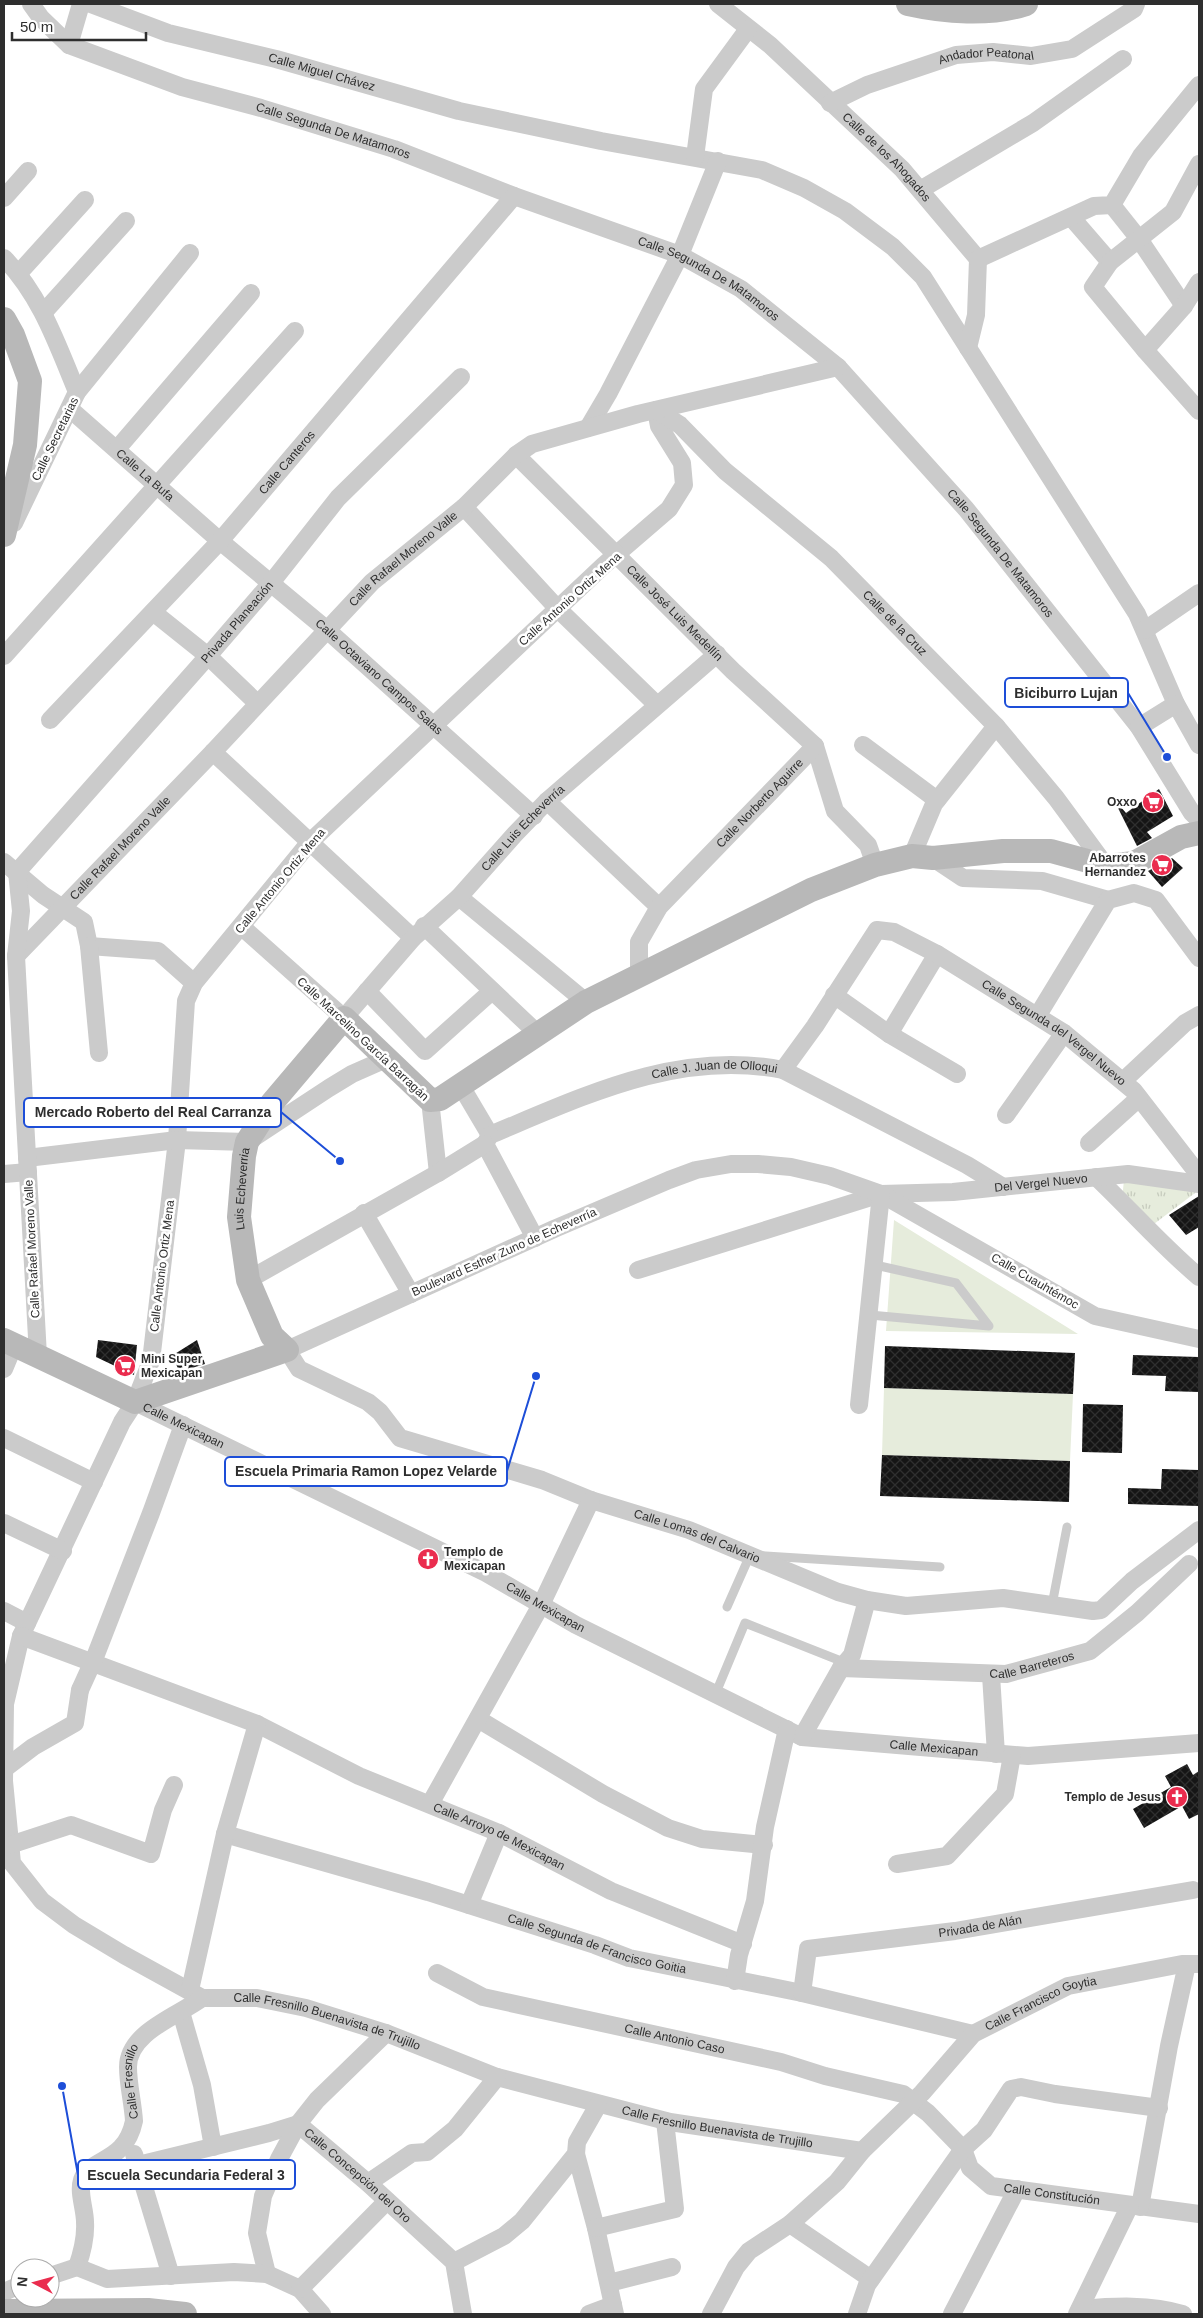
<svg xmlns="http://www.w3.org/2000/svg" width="1203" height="2318" font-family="Helvetica,sans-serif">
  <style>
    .grass { fill: url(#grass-tufts) }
    .garden { fill: #e6ecdc }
    .building { fill: url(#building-cross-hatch) }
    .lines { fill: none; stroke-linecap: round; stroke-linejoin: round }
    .lane { stroke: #cbcbcb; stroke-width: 9 }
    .street { stroke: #cbcbcb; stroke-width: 18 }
    .secondary { stroke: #b8b8b8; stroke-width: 24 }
    .street-bridge { stroke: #cbcbcb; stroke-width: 18 }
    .labels { text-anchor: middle; stroke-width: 5; stroke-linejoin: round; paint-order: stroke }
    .street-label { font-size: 12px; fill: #2e2e2e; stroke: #fff }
    .poi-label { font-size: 12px; font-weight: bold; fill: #2e2e2e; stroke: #fff; text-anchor: end }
    .leader { fill: none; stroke: #1d4ed8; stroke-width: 2 }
    .callout-dot { fill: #1d4ed8; stroke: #fff; stroke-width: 2 }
    .callout { fill: #fff; stroke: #1d4ed8; stroke-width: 2 }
    .callout-label { font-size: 14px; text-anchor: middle; font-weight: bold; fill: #2e2e2e }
  </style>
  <defs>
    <pattern id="grass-tufts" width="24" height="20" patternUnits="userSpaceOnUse" patternTransform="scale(1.25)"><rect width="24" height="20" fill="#e6ecdc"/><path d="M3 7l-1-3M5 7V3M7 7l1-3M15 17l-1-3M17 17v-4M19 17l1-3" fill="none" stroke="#c6cbbd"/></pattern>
    <pattern id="building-cross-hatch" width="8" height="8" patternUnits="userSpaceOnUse" patternTransform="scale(1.25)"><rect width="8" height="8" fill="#151515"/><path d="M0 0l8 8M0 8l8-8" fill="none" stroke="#2f2f2f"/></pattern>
  </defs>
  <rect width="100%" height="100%" fill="#fff"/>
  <path class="grass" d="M1124,1180L1199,1190L1150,1227L1122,1199Z"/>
  <path class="garden" d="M894,1220L1078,1334L886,1331Z
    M884,1388L1073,1394L1070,1461L882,1455Z"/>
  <path class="building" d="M1159,789L1173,816L1147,832L1152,838L1137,846L1118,808L1120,806L1126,813Z
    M1172,858L1183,868L1162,887L1148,871Z
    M1199,1196V1227L1186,1235L1169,1215Z
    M98,1340L137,1345L134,1375L96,1357Z
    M197,1340L205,1364L179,1372L173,1355Z
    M885,1346L1075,1353L1073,1394L884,1388Z
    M1133,1355L1199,1357V1392L1165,1391L1166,1376L1132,1375Z
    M1083,1404L1123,1405L1122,1453L1082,1452Z
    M882,1455L1070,1461L1069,1502L880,1496Z
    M1162,1469L1199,1470V1506L1128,1504V1488L1161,1489Z
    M1187,1764L1193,1775L1199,1771V1814L1189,1819L1182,1806L1144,1828L1133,1809L1171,1787L1165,1776Z"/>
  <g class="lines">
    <path class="lane" d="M870,1315L989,1326L956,1283L875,1265
      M1052,1605L1067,1527
      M727,1607L750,1555L940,1567
      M715,1695L745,1623L846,1663"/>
    <g class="street">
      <path id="s1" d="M31,4L41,18L69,45L182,87L261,108L394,149L514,196L680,255L741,289L838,367L966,509L1139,727L1192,813L1199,820"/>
      <path id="s2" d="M91,4L168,33L276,59L459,111L601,141L762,170L804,188L845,211L893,247L923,277L1137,614L1176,704L1199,745"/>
      <path id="s3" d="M718,4L770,45L902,169L978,259L976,315L968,348"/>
      <path d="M69,45L81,4"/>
      <path id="s4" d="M830,103L867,85L956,55L993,52L1031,56L1072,49L1134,9L1136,4"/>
      <path d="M695,157L704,89L748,29"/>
      <path d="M920,190L1033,123L1123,59"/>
      <path d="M4,198L28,171"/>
      <path d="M1112,205L1139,239L1184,306"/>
      <path d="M1071,217L1110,262L1093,287L1145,350L1199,411"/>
      <path d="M4,258C41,296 57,344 77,392L14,523"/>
      <path d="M978,259L1094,206L1112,205L1141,156L1199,85"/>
      <path d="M1110,262L1173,212L1199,164"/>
      <path d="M19,273L85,200"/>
      <path d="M44,312L126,221"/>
      <path d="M1145,350L1184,306L1199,282"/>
      <path d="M77,392L190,253"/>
      <path id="s5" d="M70,409L220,541L326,629L534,816"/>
      <path id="s6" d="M656,410L659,426L682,463L684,485L669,509L604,565L309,843L194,983L186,1001L177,1140L151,1361L135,1402L122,1422L21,1636L5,1704L4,1781L12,1863L42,1901L74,1925L124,1955L202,1998H257L306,2008L386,2033L497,2077L670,2122L862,2151"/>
      <path id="s7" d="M656,410L680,425L725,471L831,558L996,726L1056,798L1106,866"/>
      <path d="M588,428L608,394L680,255L718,161"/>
      <path d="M117,449L251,293"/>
      <path id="s8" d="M516,455L733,671L815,746"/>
      <path d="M464,507L558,609L657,705"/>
      <path d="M153,612L208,656L257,703"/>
      <path d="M1145,630L1199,593"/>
      <path d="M4,656L295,331"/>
      <path id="s9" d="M50,720L220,541L514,196"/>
      <path d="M1139,727L1176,704"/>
      <path d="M863,745L937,800"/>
      <path d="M815,746L835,811L868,845L875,865"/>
      <path d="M213,752L413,938"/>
      <path d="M547,801L659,907"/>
      <path d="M912,856L934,804L996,726"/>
      <path d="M933,858L963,878L1042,881L1108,900"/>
      <path d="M4,862L43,895L84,922L89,946L158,951L194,983"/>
      <path d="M459,897L586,1002"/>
      <path d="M424,926L537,1033"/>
      <path id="s10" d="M242,927L344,1018L413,938L459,897L515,834L547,801L717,654"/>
      <path d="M89,946L99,1053"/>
      <path id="s11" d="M16,956L213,752L372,582L464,507L516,455L532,444L638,414L838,367"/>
      <path id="s12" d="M639,975V942L659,907L815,746"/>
      <path d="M367,991L425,1051L492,991"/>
      <path d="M834,995L889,1034L957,1074"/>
      <path d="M1038,1015L1108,900L1134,893L1156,900L1199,958"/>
      <path d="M889,1034L937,954"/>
      <path id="s13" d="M783,1070L815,1026L877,930L894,932L937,954L1064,1033L1134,1091L1199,1175"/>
      <path d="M1123,1081L1185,1023L1199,1015"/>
      <path d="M461,1086L490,1135"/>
      <path d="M430,1100L438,1173"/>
      <path d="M1006,1115L1064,1033"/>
      <path id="s14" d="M490,1135C584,1096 679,1049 783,1070L967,1165L1003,1187"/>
      <path d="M490,1135L485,1144L535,1238"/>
      <path d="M1089,1143L1139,1098"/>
      <path d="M27,1158L177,1140L247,1142L329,1088L352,1074L386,1059"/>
      <path d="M4,1174L28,1172"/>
      <path d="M1096,1177C1131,1210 1162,1246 1199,1277"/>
      <path d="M364,1213L411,1294"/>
      <path id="s15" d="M638,1270L881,1194L953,1192L1128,1174L1199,1184"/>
      <path d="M248,1280L438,1173L485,1144"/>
      <path id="s16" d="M1199,1339L1095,1316L881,1194L830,1176L791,1167L758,1164H731L696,1170L669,1180L554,1229L287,1350L299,1369L368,1402L380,1412L400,1438L542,1480L591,1500L689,1530L838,1592L867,1600L906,1606L1003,1598L1093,1611L1101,1610L1132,1581L1199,1530"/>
      <path id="s17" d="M38,1356L16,956L21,911L17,872L208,656L271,583L338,498L461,377"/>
      <path d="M4,1369L14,1345"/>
      <path id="s18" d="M135,1402L486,1573L576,1625L802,1737L1028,1756L1199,1743"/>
      <path d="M859,1405L881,1194"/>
      <path d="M4,1438L94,1482"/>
      <path d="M4,1523L63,1551"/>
      <path d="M4,1611L27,1623"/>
      <path id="s19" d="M21,1636L257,1724L359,1776L499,1833L611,1891L743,1944"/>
      <path d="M95,1657L151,1513L183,1425"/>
      <path id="s20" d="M841,1668L1006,1674L1090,1651L1137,1613L1189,1564"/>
      <path d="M991,1675L996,1754"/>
      <path d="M478,1719L603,1794L668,1828L702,1839L764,1845"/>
      <path d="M802,1737L841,1668L852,1655L867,1600"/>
      <path d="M4,1769L33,1747L75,1723L80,1690"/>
      <path d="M430,1804L541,1605L591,1500"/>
      <path id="s21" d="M225,1834L428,1892L595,1945L629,1958L802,1993L973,2034"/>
      <path d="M10,1845L71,1825L151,1854L163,1810L174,1785"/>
      <path d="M897,1864L947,1856L1005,1794L1012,1755"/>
      <path d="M469,1905L499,1833"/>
      <path id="s22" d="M437,1973L483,1997L781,2062L825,2076L903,2094L928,2113L963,2149L970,2168L991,2186L1199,2214"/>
      <path d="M735,1981L739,1955L755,1901L765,1827L787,1729"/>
      <path d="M190,1990L225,1834L257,1724"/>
      <path id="s23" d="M802,1993L808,1949L955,1931L1193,1890"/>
      <path d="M181,2012L202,2085L213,2147"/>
      <path d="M134,2154L171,2276"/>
      <path d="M576,2154L596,2228L615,2314"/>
      <path id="s24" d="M138,2165L269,2133L298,2124L368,2183L454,2262L463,2314"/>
      <path d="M368,2183L412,2153L427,2152L455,2129L497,2077"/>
      <path d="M1140,2207L1169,2046L1187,1964"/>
      <path d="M790,2224L871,2279"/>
      <path d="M596,2228L675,2209L665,2121"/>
      <path d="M454,2262L504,2236L522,2221L576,2154L577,2142L598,2105"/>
      <path id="s25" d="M77,2267C82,2253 86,2238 85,2222C85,2209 78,2192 82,2180C91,2156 125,2164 134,2121C133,2103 128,2085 128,2067C128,2032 178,2016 202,1998"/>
      <path d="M267,2274L257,2233L263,2196L279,2159L298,2124L317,2100L386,2033"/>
      <path d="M50,2276L77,2267L107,2279L234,2272L267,2274L300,2289L322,2314"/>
      <path d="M609,2283L672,2267"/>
      <path d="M300,2289L387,2201"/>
      <path d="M4,2292L20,2285"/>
      <path d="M1080,2309C1114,2306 1150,2304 1183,2314"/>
      <path d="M589,2314L613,2305"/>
      <path id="s26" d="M711,2314L736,2267L749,2251L790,2224L837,2182L862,2151L922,2093L973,2034L1068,1986L1182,1964H1199"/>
      <path d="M857,2314L867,2285L963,2149L984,2130L1011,2089L1021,2087L1055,2094L1159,2108"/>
      <path d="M952,2314L1017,2189"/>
      <path d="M1077,2314L1130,2205"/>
    </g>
    <g class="secondary">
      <path d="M908,4C944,12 990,16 1026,4"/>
      <path d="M4,319L13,335L30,381L25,445L4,535"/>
      <path id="s27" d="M4,1340L135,1402L287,1350L272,1336L248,1280L239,1217L244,1156L247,1142L272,1103L344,1018L430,1100L440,1099L586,1002L811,890L875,865L912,856L933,858L1003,851H1051L1106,866L1134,863L1181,837L1199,833"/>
      <path d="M4,2311L148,2310L185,2314"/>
    </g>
    <path class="street-bridge" d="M80,1690L95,1657"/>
  </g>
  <defs>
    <g id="supermarket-disc" transform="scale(1.125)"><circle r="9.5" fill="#ea2c4e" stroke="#fff"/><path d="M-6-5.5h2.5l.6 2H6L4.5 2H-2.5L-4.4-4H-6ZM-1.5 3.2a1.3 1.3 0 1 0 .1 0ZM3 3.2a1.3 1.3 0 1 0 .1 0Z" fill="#fff"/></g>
    <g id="church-disc" transform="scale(1.125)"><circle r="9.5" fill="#ea2c4e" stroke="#fff"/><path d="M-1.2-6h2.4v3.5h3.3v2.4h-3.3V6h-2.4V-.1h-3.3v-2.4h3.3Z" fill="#fff"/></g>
  </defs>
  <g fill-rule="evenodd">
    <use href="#supermarket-disc" x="1153" y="802"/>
    <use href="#supermarket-disc" x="1162" y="865"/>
    <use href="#supermarket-disc" x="125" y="1366"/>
    <use href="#church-disc" x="428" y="1559"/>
    <use href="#church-disc" x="1177" y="1797"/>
  </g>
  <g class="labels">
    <g class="street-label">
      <text dy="4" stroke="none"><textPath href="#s4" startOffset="165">Andador Peatonal</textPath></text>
      <text dy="4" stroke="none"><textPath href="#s2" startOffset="241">Calle Miguel Chávez</textPath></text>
      <text dy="4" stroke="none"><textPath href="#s1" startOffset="334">Calle Segunda De Matamoros</textPath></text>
      <text dy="4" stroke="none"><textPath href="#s3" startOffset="228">Calle de los Ahogados</textPath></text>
      <text dy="4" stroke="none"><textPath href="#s1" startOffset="739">Calle Segunda De Matamoros</textPath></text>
      <text transform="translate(55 439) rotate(-64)" y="4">Calle Secretarias</text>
      <text dy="4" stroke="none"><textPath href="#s9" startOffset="350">Calle Canteros</textPath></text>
      <text dy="4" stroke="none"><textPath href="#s5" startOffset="100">Calle La Bufa</textPath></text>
      <text dy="4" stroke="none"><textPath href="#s1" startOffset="1144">Calle Segunda De Matamoros</textPath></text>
      <text dy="4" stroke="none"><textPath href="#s11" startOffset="555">Calle Rafael Moreno Valle</textPath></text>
      <text transform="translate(570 599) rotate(-42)" y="4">Calle Antonio Ortiz Mena</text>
      <text dy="4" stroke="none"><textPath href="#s8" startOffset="224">Calle José Luis Medellín</textPath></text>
      <text dy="4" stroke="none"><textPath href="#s17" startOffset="818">Privada Planeación</textPath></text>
      <text dy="4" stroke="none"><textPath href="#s7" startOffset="321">Calle de la Cruz</textPath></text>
      <text dy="4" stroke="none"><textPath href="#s5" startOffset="409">Calle Octaviano Campos Salas</textPath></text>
      <text dy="4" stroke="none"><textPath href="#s12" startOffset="218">Calle Norberto Aguirre</textPath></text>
      <text dy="4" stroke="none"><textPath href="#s10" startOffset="398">Calle Luis Echeverría</textPath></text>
      <text dy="4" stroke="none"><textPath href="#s11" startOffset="150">Calle Rafael Moreno Valle</textPath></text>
      <text transform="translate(280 881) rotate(-50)" y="4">Calle Antonio Ortiz Mena</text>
      <text dy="4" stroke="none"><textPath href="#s13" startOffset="375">Calle Segunda del Vergel Nuevo</textPath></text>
      <text transform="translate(363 1039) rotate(43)" y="4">Calle Marcelino García Barragán</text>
      <text dy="4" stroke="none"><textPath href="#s14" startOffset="236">Calle J. Juan de Olloqui</textPath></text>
      <text dy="4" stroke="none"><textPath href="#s15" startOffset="415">Del Vergel Nuevo</textPath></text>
      <text dy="4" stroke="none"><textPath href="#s27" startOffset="479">Luis Echeverria</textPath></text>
      <text transform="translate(32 1249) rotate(-93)" y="4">Calle Rafael Moreno Valle</text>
      <text transform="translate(504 1252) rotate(-24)" y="4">Boulevard Esther Zuno de Echeverría</text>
      <text transform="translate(162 1266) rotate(-83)" y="4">Calle Antonio Ortiz Mena</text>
      <text transform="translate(1035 1281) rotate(30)" y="4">Calle Cuauhtémoc</text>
      <text dy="4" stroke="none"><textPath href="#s18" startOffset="54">Calle Mexicapan</textPath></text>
      <text dy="4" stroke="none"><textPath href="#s16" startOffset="1450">Calle Lomas del Calvario</textPath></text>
      <text dy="4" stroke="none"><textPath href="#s18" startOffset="459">Calle Mexicapan</textPath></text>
      <text dy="4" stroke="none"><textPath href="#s20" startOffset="192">Calle Barreteros</textPath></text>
      <text dy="4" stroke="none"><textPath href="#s18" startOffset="879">Calle Mexicapan</textPath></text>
      <text dy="4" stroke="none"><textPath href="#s19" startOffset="519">Calle Arroyo de Mexicapan</textPath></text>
      <text dy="4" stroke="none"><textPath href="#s23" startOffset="218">Privada de Alán</textPath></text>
      <text dy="4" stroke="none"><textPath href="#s21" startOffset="388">Calle Segunda de Francisco Goitia</textPath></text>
      <text dy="4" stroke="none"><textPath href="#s26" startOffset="462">Calle Francisco Goytia</textPath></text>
      <text dy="4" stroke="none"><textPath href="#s6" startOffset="2062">Calle Fresnillo Buenavista de Trujillo</textPath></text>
      <text dy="4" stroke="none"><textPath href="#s22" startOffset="248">Calle Antonio Caso</textPath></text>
      <text dy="4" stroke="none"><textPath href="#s25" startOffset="210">Calle Fresnillo</textPath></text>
      <text dy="4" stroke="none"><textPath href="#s6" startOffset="2468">Calle Fresnillo Buenavista de Trujillo</textPath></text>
      <text dy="4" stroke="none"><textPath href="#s24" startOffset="244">Calle Concepción del Oro</textPath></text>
      <text dy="4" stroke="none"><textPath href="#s22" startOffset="674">Calle Constitución</textPath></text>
    </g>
    <g class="poi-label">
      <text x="1137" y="806">Oxxo</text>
      <text x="1146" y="862">Abarrotes<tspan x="1146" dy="14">Hernandez</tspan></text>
      <text x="141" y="1363" text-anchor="start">Mini Super<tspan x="141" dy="14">Mexicapan</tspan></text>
      <text x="444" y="1556" text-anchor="start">Templo de<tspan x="444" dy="14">Mexicapan</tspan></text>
      <text x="1161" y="1801">Templo de Jesus</text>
    </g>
  </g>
  <path class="leader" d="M1167 757L1128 693M340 1161L281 1112M536 1376L507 1471M62 2086L78 2175"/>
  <g class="callout-dot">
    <circle cx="1167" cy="757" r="5"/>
    <circle cx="340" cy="1161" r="5"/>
    <circle cx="536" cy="1376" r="5"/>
    <circle cx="62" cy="2086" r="5"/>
  </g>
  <g class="callout">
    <rect x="1005" y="678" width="123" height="29" rx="5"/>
    <rect x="24" y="1098" width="257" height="29" rx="5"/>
    <rect x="225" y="1457" width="282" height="29" rx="5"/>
    <rect x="78" y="2160" width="217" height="29" rx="5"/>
  </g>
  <g class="callout-label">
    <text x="1066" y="698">Biciburro Lujan</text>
    <text x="153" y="1117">Mercado Roberto del Real Carranza</text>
    <text x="366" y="1476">Escuela Primaria Ramon Lopez Velarde</text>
    <text x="186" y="2180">Escuela Secundaria Federal 3</text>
  </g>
  <rect width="1203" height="2318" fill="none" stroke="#2e2e2e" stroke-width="10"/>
  <g transform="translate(35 2283) rotate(276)"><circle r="24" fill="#ffffff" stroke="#ababab"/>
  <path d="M0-4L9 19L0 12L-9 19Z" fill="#ea2c4e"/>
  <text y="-8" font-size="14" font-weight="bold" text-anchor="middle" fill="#2e2e2e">N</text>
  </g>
  <path d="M12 32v8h134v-8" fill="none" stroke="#2e2e2e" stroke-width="2.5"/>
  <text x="20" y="32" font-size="15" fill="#2e2e2e" stroke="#ffffff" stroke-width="4" paint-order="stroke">50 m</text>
</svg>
